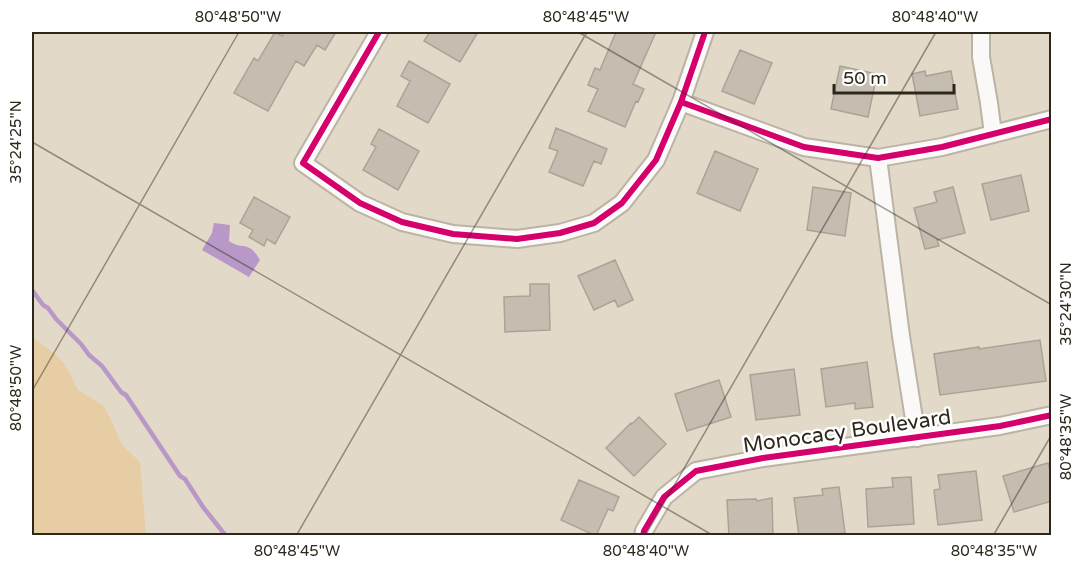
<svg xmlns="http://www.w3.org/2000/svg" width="1083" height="567" font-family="'Varela Round',sans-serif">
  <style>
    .green { fill: #e6cda4 }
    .water { fill: #b898c6 }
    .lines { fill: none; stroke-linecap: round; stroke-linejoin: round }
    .stream { stroke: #b898c6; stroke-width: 4.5 }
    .building { fill: #c5bdb0; stroke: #aaa396; stroke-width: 1.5 }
    .street-casing { stroke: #bbb3a6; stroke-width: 20 }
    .street { stroke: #fbf9f7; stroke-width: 16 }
    .cycleway-casing { stroke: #fff; stroke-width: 10 }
    .cycleway { stroke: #d6006c; stroke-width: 6 }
    .ticks { fill: none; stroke: #2e281c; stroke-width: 1.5; stroke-opacity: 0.45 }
    .labels { text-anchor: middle; stroke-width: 5; stroke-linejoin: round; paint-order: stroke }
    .street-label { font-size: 21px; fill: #2e281c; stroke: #fff }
    .neatline { fill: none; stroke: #2e281c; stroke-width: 2 }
    .ticks-label { font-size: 15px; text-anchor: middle; fill: #2e281c }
  </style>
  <rect width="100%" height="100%" fill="#e3d9c9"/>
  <path class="green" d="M32,337L55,354L65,365L78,390L104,406L123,446L140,462L146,535H32Z"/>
  <path class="water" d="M214,223L230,225L229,241C243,251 248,239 260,260L249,277L202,250L212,233Z"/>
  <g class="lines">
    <path class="stream" d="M32,290L43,305L48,308L56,319L81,344L89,355L102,366L121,392L126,395L180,476L185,479L203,507L226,536"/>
  </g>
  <path class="building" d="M275,32L282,36L285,32H336L325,50L317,45L304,66L296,61L268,111L234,93L254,58L258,61Z
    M430,32H478L460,62L424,41Z
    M616,32H656L633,84L644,89L638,102L636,101L625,127L588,111L598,89L588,85L595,68L600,70Z
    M740,50L772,63L754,104L722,91Z
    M409,61L450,84L428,123L397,106L410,81L401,76Z
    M840,66L877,74L868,117L831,109Z
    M925,71L926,76L951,71L958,109L920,116L912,74Z
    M556,128L607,149L601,164L594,161L583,186L549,172L558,151L549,148Z
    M379,129L419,151L398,190L363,170L376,147L371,144Z
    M715,151L758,169L740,211L697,193Z
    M1021,175L1029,211L991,220L982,184Z
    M813,187L851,193L845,236L807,230Z
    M953,187L965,233L937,240L939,246L925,249L914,208L937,202L934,192Z
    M254,197L290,217L275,244L267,239L264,246L249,237L253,230L240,223Z
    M615,260L633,300L618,307L615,300L594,310L578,276Z
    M530,284H549L550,330L505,332L504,297L530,296Z
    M1040,340L1046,381L940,395L934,354L979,347V349Z
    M867,362L873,407L855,409V403L826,407L821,369Z
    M794,369L800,415L756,420L750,375Z
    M719,380L731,417L687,431L675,394Z
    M639,417L666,444L634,476L606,448L631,423L632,424Z
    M1048,463L1052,476V501L1014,512L1003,476Z
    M976,471L982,520L938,525L934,490L940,489L938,475Z
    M911,477L914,524L868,527L866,489L893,487L892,478Z
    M579,480L619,497L613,511L608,509L596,536L561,520Z
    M839,487L845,533L822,536H799L794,498L823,495L822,489Z
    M772,498L773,536H729L727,500L756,499L757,501Z"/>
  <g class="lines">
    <g class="street-casing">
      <path id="street" d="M379,32L303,163L360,203L402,222L453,234L517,239L560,233L594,223L622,203L656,160L681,102L705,32
        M981,32V57L989,103L993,134
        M681,102L804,147L878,158L942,147L1052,119
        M878,158L901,336L917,438
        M643,536L644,531L664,497L696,471L763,458L1000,426L1052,415"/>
    </g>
    <use href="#street" class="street"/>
    <g class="cycleway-casing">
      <path id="cycleway" d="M379,32L303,163L360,203L402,222L453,234L517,239L560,233L594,223L622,203L656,160L681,102L705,32
        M681,102L804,147L878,158L942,147L1052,119
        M643,536L644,531L664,497L696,471L763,458L1000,426L1052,415"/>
    </g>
    <use href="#cycleway" class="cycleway"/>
  </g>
  <path class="ticks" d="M578,32L1052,305M32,142L714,536M32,391L239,32M296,536L587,32M645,536L936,32M993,536L1052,434"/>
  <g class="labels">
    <g class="street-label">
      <text transform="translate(847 431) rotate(-8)" y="7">Monocacy Boulevard</text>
    </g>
  </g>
  <rect width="1083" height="567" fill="none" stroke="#ffffff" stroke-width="66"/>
  <path d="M834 84v9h120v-9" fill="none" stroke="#2e281c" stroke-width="3"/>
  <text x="843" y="84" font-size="18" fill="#2e281c" stroke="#ffffff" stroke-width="4.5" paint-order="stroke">50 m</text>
  <rect x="33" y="33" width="1017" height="501" class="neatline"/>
  <g class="ticks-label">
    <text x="238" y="22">80°48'50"W</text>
    <text x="586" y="22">80°48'45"W</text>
    <text x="935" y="22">80°48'40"W</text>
    <text transform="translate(16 142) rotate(-90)" y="5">35°24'25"N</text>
    <text transform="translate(1066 304) rotate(-90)" y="5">35°24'30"N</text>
    <text transform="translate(16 388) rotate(-90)" y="5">80°48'50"W</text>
    <text transform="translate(1066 437) rotate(-90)" y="5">80°48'35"W</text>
    <text x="297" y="556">80°48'45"W</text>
    <text x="646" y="556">80°48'40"W</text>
    <text x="994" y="556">80°48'35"W</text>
  </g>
</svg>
